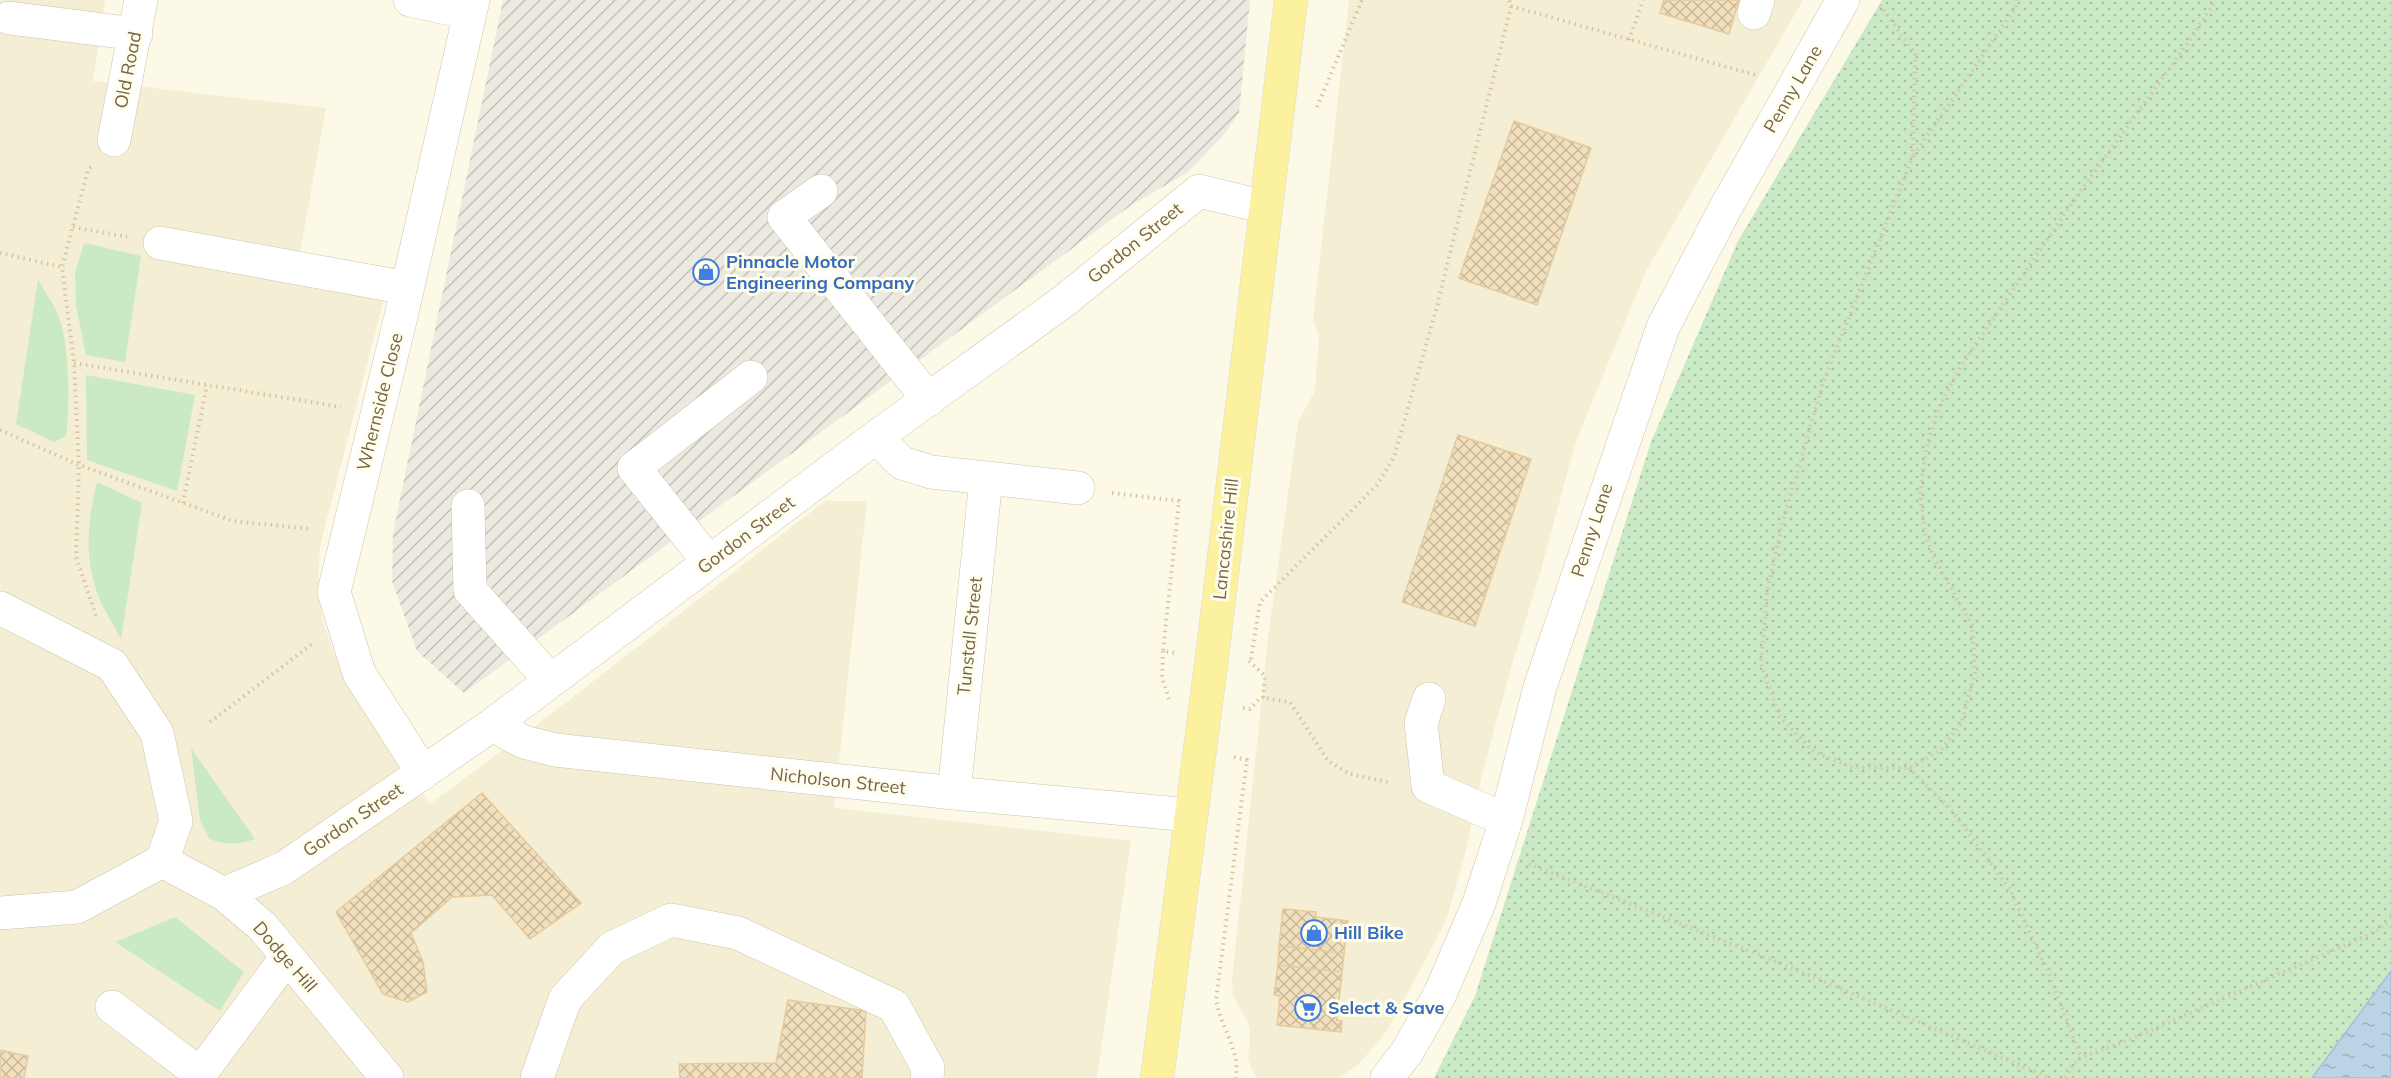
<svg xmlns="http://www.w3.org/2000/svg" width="2391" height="1078" font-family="Mulish,sans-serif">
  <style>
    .residential { fill: #f4eed4 }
    .industrial { fill: url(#industrial-furrows) }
    .grass { fill: #c9eac4 }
    .park { fill: url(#park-dots) }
    .water { fill: url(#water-ripples); stroke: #a0c1d8; stroke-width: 1.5 }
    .building { fill: url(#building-cross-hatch); stroke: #e5cb9d; stroke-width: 1.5 }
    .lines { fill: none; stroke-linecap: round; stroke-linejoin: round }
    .minor-casing { stroke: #cec4ac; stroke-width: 34 }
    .major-casing { stroke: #dedad4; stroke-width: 34 }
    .path { stroke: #d7c4a0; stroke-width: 4; stroke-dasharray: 1.5 4.5; stroke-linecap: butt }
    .minor { stroke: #fff; stroke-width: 33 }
    .major { stroke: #fbf19e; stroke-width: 33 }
    .labels { text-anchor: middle; stroke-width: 6; stroke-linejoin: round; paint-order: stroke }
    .street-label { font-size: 18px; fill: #76654a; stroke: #fffdec }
    .shop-label { font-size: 18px; font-weight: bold; fill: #366cbe; stroke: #fffdec; text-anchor: start }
  </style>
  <defs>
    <pattern id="industrial-furrows" width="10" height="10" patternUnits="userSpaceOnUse" patternTransform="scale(1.5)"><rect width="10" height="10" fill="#ece9e0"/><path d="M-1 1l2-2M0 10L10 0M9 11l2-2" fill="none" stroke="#c4c0b8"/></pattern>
    <pattern id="park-dots" width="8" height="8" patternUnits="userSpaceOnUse" patternTransform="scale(1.5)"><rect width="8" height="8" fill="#c9eac4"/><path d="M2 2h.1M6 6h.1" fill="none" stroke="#a8c1a1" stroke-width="1.8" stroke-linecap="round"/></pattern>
    <pattern id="water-ripples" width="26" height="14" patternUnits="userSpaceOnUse" patternTransform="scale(1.5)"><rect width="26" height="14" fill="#bad4e6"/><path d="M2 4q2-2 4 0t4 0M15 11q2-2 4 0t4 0" fill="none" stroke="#9cb0bc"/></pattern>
    <pattern id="building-cross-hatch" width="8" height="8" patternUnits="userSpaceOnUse" patternTransform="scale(1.5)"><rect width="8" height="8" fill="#f2e0bd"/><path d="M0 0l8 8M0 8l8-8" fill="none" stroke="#c9b99c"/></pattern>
  </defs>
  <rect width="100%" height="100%" fill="#fcf9e6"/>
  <path class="residential" d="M0,0H105L93,81L326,108L296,275L385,295L320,546L318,590L323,622L334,653L349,685L387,744L430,804L555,711L825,501H867L834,808L1131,841L1097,1078H0Z
    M1349,0H1803L1645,273L1575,444L1541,570L1512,664L1483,771L1466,850L1446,921L1389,1028L1360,1063L1339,1078H1256L1248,1060L1250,1032L1248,1022L1233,996L1232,980L1268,638L1298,422L1315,391L1319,335L1313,320Z"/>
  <path class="industrial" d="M503,0H1250L1239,113L1222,137L1187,173L1133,204L464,693L417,651L392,581L393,533Z"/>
  <path class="grass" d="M84,243L141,256L125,362L86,355L76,305L75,273Z
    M38,280C44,291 52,301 57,312C70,343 70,403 66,436L54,442L16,424Z
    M86,375L195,395L177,491L87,460Z
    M97,482L142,503L121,639C113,623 101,606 96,589C84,550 88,520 97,482Z
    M191,748L255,839C237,845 227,845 209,839L200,820Z
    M175,917L244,972L220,1011L115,942Z"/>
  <path class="park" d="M1882,0H2391V971L2312,1078H1434L1475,996L1651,442L1738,241Z"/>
  <path class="water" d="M2391,971V1078H2312Z"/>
  <path class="building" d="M1664,0H1739L1729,34L1660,13Z
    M1514,121L1591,148L1537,305L1459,278Z
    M1458,435L1531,459L1475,626L1402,602Z
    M482,793L581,903L530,939L492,895L452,897L411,933L423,962L427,992L408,1002L383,994L336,912Z
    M1283,909L1316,912V917L1348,921L1344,953L1279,946Z
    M1279,946L1344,953L1342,972L1278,965Z
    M1278,965L1342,972L1337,1020L1342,1021L1341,1032L1277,1025L1280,996L1274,995Z
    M788,1000L866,1011L862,1078H680L679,1064L776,1063Z
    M0,1050L28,1056L24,1078H0Z"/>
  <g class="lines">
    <g class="minor-casing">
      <path id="minor" d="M410,0L470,13
        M1754,13L1758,0
        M9,18L136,34
        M114,140L141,0
        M821,191L784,217L929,400
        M160,243L407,288
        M876,437L902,463L931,472L1078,488
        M468,506L470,590L551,681
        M709,562L634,468L751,377
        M0,608L112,665L157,733L176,821L162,861
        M1429,699L1421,723L1428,786L1506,820
        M492,725L524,742L555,750L954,793L1190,815
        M423,773L359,673L334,592L402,312L473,0
        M954,793L986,478
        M162,861L224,894L263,927L387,1078
        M224,894L284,868L492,725L876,437L1064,301L1199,191L1265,207
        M0,913L77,907L162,861
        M112,1007L200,1074
        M197,1078L287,957
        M537,1078L565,999L612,948L671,920L738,933L894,1006L928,1068L927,1078
        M1387,1078L1407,1052L1440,994L1479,903L1506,820L1540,687L1663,327L1726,207L1843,0"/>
    </g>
    <g class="major-casing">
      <path id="major" d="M1157,1078C1174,938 1194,798 1212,657L1291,0"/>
    </g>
    <path class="path" d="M1880,5L1915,54L1913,156L1824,380L1783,521L1767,592L1761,663L1779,716L1814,752L1851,767L1909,768L1941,750L1961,724L1975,673L1972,625L1933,556L1925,533L1920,494L1926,450L1939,406L1961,366L2072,203L2187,44L2216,0
      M1511,6L1759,76
      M1629,40L1643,0
      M1317,107L1362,0
      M1914,155L2016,7L2017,0
      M91,167L88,170L62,267L74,363L79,465L76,557L96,616
      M73,227L127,237
      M0,253L62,267
      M74,363L341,407
      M0,430L79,465L233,521L312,529
      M1112,493L1179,501L1163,651L1176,653
      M183,503L207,385
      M1163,651L1162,678L1169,699
      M1251,659L1260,602L1377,485L1394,457L1436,310L1511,6L1509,0
      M1249,661L1265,676L1263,698L1290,702L1328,761L1350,774L1392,783
      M1243,708L1250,709L1260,698H1263
      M210,722L312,644
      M1234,757L1247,760L1216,1000C1221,1028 1240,1049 1236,1078
      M1909,768L1953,812L2009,888L2049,974L2081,1057
      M1529,864L1790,967L2050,1078
      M2066,1078L2070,1068L2081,1057L2124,1042L2375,932L2391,918"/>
    <use href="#minor" class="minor"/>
    <use href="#major" class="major"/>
  </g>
  <defs>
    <g id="shop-ring" transform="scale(1.35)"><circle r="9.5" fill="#fffdec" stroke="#3f7fe0" stroke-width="1.5"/><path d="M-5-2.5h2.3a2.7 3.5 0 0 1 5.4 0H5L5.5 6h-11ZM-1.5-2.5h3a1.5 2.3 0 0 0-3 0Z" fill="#3f7fe0"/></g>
    <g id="supermarket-ring" transform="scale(1.35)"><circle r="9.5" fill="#fffdec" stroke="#3f7fe0" stroke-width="1.5"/><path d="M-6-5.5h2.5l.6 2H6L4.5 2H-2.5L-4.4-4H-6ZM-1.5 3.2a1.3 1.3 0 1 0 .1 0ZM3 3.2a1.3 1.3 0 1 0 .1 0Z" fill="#3f7fe0"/></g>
  </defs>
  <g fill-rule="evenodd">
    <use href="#shop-ring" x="706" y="272"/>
    <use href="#shop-ring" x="1314" y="933"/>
    <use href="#supermarket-ring" x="1308" y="1008"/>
  </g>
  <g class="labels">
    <g class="street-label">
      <text transform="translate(128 70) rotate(-79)" y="6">Old Road</text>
      <text transform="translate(1793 89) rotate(-60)" y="6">Penny Lane</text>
      <text transform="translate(1135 243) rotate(-39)" y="6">Gordon Street</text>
      <text transform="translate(380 402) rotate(-76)" y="6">Whernside Close</text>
      <text transform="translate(1592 530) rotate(-72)" y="6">Penny Lane</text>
      <text transform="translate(746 535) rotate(-37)" y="6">Gordon Street</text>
      <text transform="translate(1226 539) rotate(-84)" y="6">Lancashire Hill</text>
      <text transform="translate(970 636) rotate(-84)" y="6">Tunstall Street</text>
      <text transform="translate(838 781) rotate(6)" y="6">Nicholson Street</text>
      <text transform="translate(353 820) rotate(-34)" y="6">Gordon Street</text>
      <text transform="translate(285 957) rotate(49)" y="6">Dodge Hill</text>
    </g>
    <g class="shop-label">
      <text x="726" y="268">Pinnacle Motor<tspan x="726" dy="21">Engineering Company</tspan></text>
      <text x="1334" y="939">Hill Bike</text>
      <text x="1328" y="1014">Select &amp; Save</text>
    </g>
  </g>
</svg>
